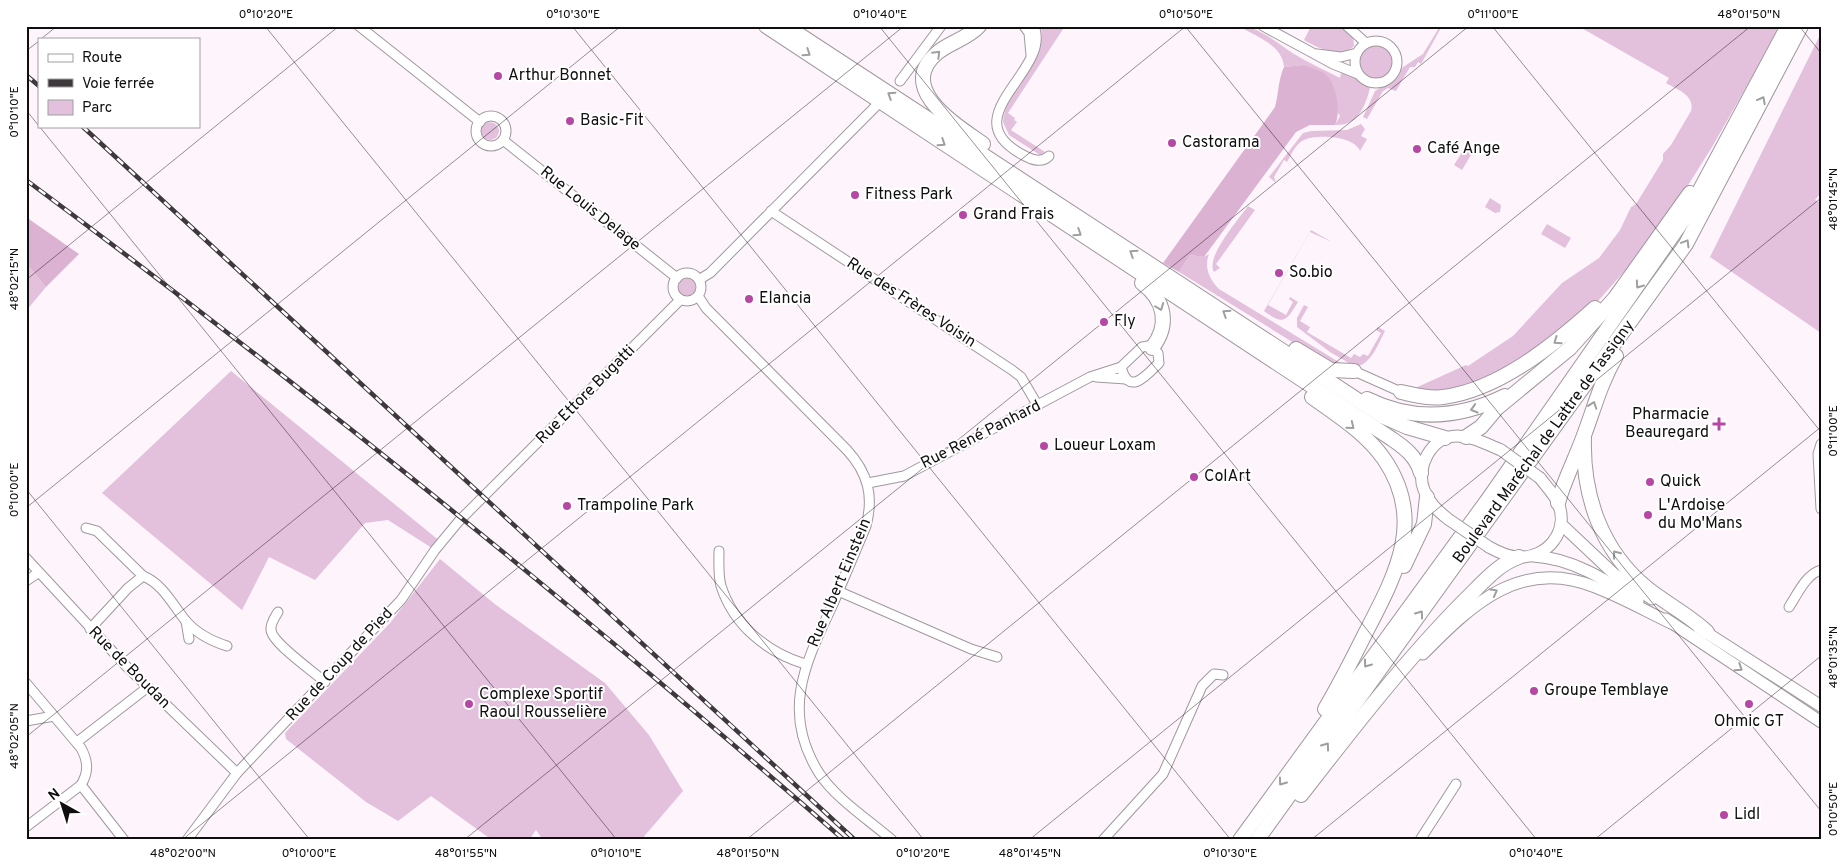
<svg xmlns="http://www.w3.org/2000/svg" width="1847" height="866" viewBox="0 0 1847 866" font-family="Overpass,sans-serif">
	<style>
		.green { fill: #e3c0db }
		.forest { fill: #dbb2d2 }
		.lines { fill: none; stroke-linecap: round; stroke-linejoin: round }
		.minor-casing { stroke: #a0989e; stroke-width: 11 }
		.major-casing { stroke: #a0989e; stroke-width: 13 }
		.highway-casing { stroke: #a0989e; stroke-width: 16 }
		.minor { stroke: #fff; stroke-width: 9 }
		.major { stroke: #fff; stroke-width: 11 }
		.highway { stroke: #fff; stroke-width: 14 }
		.rail-casing { stroke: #3d393c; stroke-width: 4.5 }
		.rail { stroke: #fff; stroke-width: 2.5; stroke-dasharray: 8; stroke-linecap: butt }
		.major-bridge-casing { stroke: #a0989e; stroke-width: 13; stroke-linecap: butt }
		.major-bridge { stroke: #fff; stroke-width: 11 }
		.oneway { stroke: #a09f9f }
		.ticks { fill: none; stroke: #110e10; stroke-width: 1; stroke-opacity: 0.45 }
		.poi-dot { fill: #b647a5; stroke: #fff; stroke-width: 2 }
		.labels { text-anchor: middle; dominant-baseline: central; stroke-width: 4; stroke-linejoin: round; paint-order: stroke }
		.poi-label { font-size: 16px; fill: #110e10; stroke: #fff; text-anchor: start }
		.street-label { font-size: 16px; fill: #110e10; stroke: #fff }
		.neatline { fill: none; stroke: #110e10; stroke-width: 2 }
		.ticks-label { font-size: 12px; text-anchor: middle; fill: #110e10 }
	</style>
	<rect width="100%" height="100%" fill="#fef5fc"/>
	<g class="green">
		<path d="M 1041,26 L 1065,26 L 1008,113 L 1015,118 L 1014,120 L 1017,122 L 1011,130 L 1045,152 L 1040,155 L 1009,135 L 1003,122 C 1005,88 1047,62 1041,26 Z"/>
		<path d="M 1239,26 C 1259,26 1278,44 1294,54 C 1309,63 1325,70 1340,78 L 1342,69 C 1353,74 1359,83 1370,88 C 1365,107 1358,126 1335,125 L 1340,116 L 1303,65 L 1284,67 C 1282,44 1256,37 1239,26 Z"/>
		<path d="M 1311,26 L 1343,26 L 1353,36 L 1354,46 C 1341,59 1317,48 1304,40 Z"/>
		<path d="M 1440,26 L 1442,26 L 1421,64 L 1418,62 L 1415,67 L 1410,67 L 1396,91 L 1388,88 L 1383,91 L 1367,119 L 1363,117 L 1375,91 L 1391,81 L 1403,67 L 1423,54 Z"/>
		<path d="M 1578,26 L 1781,26 L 1712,147 L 1675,206 L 1630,265 L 1598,301 L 1568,327 L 1499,375 L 1441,394 L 1413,389 L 1466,365 L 1468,366 L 1513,336 L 1562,283 L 1599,258 L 1620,230 L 1631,207 L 1636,204 L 1663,160 L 1663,154 L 1671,145 L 1691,111 C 1695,95 1678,90 1666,83 L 1669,78 Z"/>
		<path d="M 1821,33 L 1821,193 L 1815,200 L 1821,203 L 1821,333 L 1710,257 Z"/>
		<circle cx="1376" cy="62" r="17"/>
		<circle cx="490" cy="131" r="9"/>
		<path d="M 1361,124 L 1365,129 L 1361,136 L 1367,139 L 1360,151 C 1354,136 1317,134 1304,140 C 1296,143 1291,155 1287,162 L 1284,160 L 1274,177 L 1276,183 L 1269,177 L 1303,133 L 1311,131 L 1347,130 Z"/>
		<path d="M 1466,146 L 1474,150 L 1462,170 L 1454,165 Z"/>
		<path d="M 1490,198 L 1501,205 L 1500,212 L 1495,213 L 1485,207 Z"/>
		<path d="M 1248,206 L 1255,210 L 1216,264 L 1220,268 L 1214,272 C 1205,257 1239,219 1248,206 Z"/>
		<path d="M 1547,224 L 1571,238 L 1565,248 L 1541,234 Z"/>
		<path d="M 1311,230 L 1332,242 L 1310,232 L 1268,305 L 1286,315 L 1293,302 L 1289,299 L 1290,297 L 1298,302 C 1286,321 1284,326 1264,311 Z"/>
		<path d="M 1209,254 C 1204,267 1209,279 1219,289 L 1347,367 L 1333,367 L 1179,272 L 1190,255 L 1204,257 Z"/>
		<path d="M 26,263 L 46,287 L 26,311 Z"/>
		<circle cx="686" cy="286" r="10"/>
		<path d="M 1304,305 L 1308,307 L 1300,321 L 1310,327 L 1307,332 L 1351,358 L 1354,354 L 1360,357 L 1363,354 L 1368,356 L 1381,333 L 1376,330 L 1378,327 L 1385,331 C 1379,342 1370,368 1354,366 L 1330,352 L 1297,327 L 1297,318 Z"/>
		<path d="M 231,371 L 441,542 L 435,550 L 388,520 L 365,523 L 315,580 L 269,557 L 242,610 L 102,493 Z"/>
		<path d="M 440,559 L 496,605 L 605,683 L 649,735 L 683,791 L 641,840 L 543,840 L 536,830 L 529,840 L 492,840 L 431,796 L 398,821 L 366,802 L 286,739 L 285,733 L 390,623 Z"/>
	</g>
	<g class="forest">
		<path d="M 1303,65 C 1312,68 1322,70 1328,77 C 1337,88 1341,113 1335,125 L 1310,125 L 1296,132 L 1204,257 L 1190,255 L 1179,272 L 1163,263 L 1275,107 C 1279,92 1278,80 1284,67 Z"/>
		<path d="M 26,217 L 79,254 L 46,287 L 26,263 Z"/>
	</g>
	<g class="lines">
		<defs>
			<g id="minor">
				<path d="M 359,26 L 480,122"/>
				<path d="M 1024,26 L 1029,33 L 1031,55"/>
				<path d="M 1034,26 C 1053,72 947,118 1027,157 C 1035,161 1043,162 1049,156"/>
				<path d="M 1263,26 L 1333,64 L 1358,74"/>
				<path d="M 1347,26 L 1366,43"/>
				<circle cx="1376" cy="62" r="21"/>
				<path d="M 1317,54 L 1341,57 L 1357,53"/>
				<path d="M 900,81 L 941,26"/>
				<circle cx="491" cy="131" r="15"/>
				<path d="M 503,140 L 677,278"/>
				<path d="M 771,211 L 1012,370 L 1021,377 L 1038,406"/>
				<circle cx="687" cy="287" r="14"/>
				<path d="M 700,279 L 710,273 L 876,106"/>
				<path d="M 698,296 L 706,308 L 847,450 C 868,473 874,496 866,526 C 855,552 844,578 833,604 C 806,662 780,711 819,773 C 836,799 869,820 892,840"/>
				<path d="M 1354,371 L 1401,392"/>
				<path d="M 1096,377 L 1126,379"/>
				<path d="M 1821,444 L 1818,454 L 1821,509"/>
				<path d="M 868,483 L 904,476 L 1090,377 L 1121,367 L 1142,347 L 1148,346 L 1158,353 L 1159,363 C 1147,375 1129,397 1121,367"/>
				<path d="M 86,528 L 97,531 L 143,576 C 162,583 173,605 185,620 C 196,633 211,641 227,646"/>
				<path d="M 719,551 C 719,562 718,575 721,586 C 734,626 767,652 805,664"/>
				<path d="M 26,558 L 126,666 L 237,773"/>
				<path d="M 26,581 L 38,573"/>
				<path d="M 838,591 L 971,649 L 997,657"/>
				<path d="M 1789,607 C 1797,595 1806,574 1821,570"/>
				<path d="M 278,612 C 275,617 270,624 271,630 C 272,643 314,672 325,682"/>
				<path d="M 186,621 L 189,639"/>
				<path d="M 90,629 L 128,588 L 143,576"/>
				<path d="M 26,683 L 81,748 C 88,761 89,772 81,785 L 26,827"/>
				<path d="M 26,721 L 54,716"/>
				<path d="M 77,742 L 148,687"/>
				<path d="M 81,785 L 124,840"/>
				<path d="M 187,840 L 237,773 L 401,600 L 435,550 L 459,521 L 680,300"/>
				<path d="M 1103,840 L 1163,774 L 1202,686 L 1214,674 L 1223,675"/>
				<path d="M 1420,840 L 1456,784"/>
			</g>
			<g id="major">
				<path d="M 1448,519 C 1438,511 1429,503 1424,490 C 1415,468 1431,436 1457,436 C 1473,436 1486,444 1501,450"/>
				<path d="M 1561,524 L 1614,574 L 1652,599"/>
				<path d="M 1489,547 C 1498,552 1508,557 1518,557 C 1547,559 1570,531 1558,503 C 1554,494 1546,486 1540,478"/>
				<path d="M 1533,556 C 1572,558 1606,580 1638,601"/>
				<path d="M 1666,619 L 1821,722"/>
				<path d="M 1699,628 L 1821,706"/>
				<path d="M 1423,654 C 1472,604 1521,557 1595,587 C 1621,597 1646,611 1671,623"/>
			</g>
			<g id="highway">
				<path d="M 766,26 L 1392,439 C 1405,448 1416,456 1421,473"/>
				<path d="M 786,26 L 1382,416 L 1407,427 L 1445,438"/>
				<path d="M 979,26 C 967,39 950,42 937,53 C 895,89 958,126 983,144"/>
				<path d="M 1142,283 C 1165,300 1170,325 1152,348"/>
				<path d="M 1296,349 L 1331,370 L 1354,371"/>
				<path d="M 1401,392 C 1415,395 1429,399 1443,397 C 1499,390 1555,344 1595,308"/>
				<path d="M 1312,397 C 1337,415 1366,433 1384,459 C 1426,520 1396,574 1366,632 C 1353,658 1340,684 1325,709"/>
				<path d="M 1367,399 C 1413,422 1460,418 1505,396"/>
				<path d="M 1584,436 C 1582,495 1601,551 1648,589 C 1667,604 1689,615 1707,632"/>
				<path d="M 1466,437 L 1481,427 L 1497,408 L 1570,348 L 1615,298 L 1690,193"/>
				<path d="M 1558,503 C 1564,480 1575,460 1583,438 C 1594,409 1600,384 1616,356"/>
				<path d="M 1404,566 L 1424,524 L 1427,497"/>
				<path d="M 1301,795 C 1353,728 1404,662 1463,602 C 1479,587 1497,564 1519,557"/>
				<path d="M 1240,840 L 1489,498 L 1686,216 L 1788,26"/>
				<path d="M 1257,840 L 1686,244 L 1801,26"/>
			</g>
		</defs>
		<use href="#minor" class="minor-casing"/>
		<use href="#major" class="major-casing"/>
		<use href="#highway" class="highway-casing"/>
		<use href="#minor" class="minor"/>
		<use href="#major" class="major"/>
		<use href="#highway" class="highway"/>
		<defs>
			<g id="rail">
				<path d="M 26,75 L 39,86"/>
				<path d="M 82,126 L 855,840"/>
				<path d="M 26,180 C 308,389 580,610 844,840"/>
			</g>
		</defs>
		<use href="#rail" class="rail-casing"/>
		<use href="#rail" class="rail"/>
		<defs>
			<g id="major-bridge">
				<path d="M 1501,450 L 1540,478"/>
				<path d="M 1448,519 L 1489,547"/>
			</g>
		</defs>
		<use href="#major-bridge" class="major-bridge-casing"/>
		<use href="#major-bridge" class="major-bridge"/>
	</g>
	<defs><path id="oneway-chevron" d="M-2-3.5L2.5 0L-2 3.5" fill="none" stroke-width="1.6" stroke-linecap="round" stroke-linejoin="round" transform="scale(1.25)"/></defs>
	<g class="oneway">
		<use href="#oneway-chevron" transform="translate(807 53) rotate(34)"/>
		<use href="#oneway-chevron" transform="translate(937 54) rotate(-45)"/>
		<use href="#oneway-chevron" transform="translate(891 95) rotate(-147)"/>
		<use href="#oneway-chevron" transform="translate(1762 100) rotate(-62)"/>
		<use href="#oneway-chevron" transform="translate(942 143) rotate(33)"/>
		<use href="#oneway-chevron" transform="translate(1078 233) rotate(33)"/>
		<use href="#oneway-chevron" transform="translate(1686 243) rotate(-59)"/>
		<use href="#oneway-chevron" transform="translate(1133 253) rotate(-147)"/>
		<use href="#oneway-chevron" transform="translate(1639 285) rotate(125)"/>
		<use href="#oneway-chevron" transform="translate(1160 307) rotate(69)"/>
		<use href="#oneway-chevron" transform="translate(1226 313) rotate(-147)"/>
		<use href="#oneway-chevron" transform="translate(1557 341) rotate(145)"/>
		<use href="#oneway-chevron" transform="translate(1593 405) rotate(-71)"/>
		<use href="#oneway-chevron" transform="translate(1474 409) rotate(164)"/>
		<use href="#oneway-chevron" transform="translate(1351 426) rotate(39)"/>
		<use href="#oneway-chevron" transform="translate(1616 554) rotate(-128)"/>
		<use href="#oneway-chevron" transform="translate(1494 592) rotate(-28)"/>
		<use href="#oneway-chevron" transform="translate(1420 614) rotate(-54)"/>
		<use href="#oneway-chevron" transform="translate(1367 664) rotate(126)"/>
		<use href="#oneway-chevron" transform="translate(1739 668) rotate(33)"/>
		<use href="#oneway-chevron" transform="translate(1326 746) rotate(-54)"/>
		<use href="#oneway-chevron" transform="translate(1282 782) rotate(126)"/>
	</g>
	<path class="ticks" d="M 265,26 L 924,840M 572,26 L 1231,840M 879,26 L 1537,840M 1185,26 L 1821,811M 1492,26 L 1821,432M 1799,26 L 1821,53M 41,39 L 57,26M 26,51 L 39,41M 26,110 L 39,126M 39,126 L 617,840M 26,280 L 339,26M 26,489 L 310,840M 26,508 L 621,26M 26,737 L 904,26M 182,840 L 1186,26M 464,840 L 1469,26M 746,840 L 1751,26M 1029,840 L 1821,198M 1311,840 L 1821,427M 1594,840 L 1821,656"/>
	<g class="poi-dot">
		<circle cx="498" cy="76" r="5"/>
		<circle cx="570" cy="121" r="5"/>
		<circle cx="1172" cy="143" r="5"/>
		<circle cx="1417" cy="149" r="5"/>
		<circle cx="855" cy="195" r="5"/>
		<circle cx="963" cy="215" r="5"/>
		<circle cx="1279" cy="273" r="5"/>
		<circle cx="749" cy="299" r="5"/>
		<circle cx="1104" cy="322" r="5"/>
		<path d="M1716.5 416.5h5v5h5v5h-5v5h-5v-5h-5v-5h5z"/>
		<circle cx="1044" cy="446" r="5"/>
		<circle cx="1194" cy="477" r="5"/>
		<circle cx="1650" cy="482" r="5"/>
		<circle cx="567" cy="506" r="5"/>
		<circle cx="1648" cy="515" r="5"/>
		<circle cx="1534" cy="691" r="5"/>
		<circle cx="469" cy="704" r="5"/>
		<circle cx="1749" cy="704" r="5"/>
		<circle cx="1724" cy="815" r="5"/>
	</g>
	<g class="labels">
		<g class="poi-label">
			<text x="508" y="76">Arthur Bonnet</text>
			<text x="580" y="121">Basic-Fit</text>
			<text x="1182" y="143">Castorama</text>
			<text x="1427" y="149">Café Ange</text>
			<text x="865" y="195">Fitness Park</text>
			<text x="973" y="215">Grand Frais</text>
			<text x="1289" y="273">So.bio</text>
			<text x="759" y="299">Elancia</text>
			<text x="1114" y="322">Fly</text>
			<text x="1709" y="415" text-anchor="end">Pharmacie<tspan x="1709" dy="18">Beauregard</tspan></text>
			<text x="1054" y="446">Loueur Loxam</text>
			<text x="1204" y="477">ColArt</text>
			<text x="1660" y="482">Quick</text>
			<text x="577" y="506">Trampoline Park</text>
			<text x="1658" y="506">L'Ardoise<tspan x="1658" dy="18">du Mo'Mans</tspan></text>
			<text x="1544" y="691">Groupe Temblaye</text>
			<text x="479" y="695">Complexe Sportif<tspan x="479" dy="18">Raoul Rousselière</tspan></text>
			<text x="1749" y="722" text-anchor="middle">Ohmic GT</text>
			<text x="1734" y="815">Lidl</text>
		</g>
		<g class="street-label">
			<text transform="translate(590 209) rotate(39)">Rue Louis Delage</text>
			<text transform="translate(911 303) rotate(33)">Rue des Frères Voisin</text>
			<text transform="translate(586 395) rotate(-45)">Rue Ettore Bugatti</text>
			<text transform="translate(981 435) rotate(-27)">Rue René Panhard</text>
			<text transform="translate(1544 442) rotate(-54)">Boulevard Maréchal de Lattre de Tassigny</text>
			<text transform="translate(840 583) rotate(-67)">Rue Albert Einstein</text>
			<text transform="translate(340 665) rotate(-47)">Rue de Coup de Pied</text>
			<text transform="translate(129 668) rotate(45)">Rue de Boudan</text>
		</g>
	</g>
	<rect width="1847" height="866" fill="none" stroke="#ffffff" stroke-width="55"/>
	<rect x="38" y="38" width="162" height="90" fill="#ffffff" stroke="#a09f9f"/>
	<rect x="48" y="54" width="25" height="8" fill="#ffffff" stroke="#a09f9f"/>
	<text x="82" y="62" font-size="15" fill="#110e10">Route</text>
	<rect x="48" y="79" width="25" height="8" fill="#3d393c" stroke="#a09f9f"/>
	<text x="82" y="88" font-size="15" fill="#110e10">Voie ferrée</text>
	<rect x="48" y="100" width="25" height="15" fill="#e3c0db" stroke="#a09f9f"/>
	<text x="82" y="112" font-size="15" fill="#110e10">Parc</text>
	<g transform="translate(62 804) rotate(321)" stroke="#ffffff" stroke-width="4" paint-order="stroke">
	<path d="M0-4L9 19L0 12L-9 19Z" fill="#110e10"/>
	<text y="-8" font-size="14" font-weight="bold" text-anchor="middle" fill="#110e10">N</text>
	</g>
	<rect x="28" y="28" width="1792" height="810" class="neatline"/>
	<g class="ticks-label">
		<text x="266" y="18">0°10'20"E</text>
		<text x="573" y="18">0°10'30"E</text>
		<text x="880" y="18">0°10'40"E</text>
		<text x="1186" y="18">0°10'50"E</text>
		<text x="1493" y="18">0°11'00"E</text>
		<text x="1749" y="18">48°01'50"N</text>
		<text transform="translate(14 112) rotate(-90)" y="4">0°10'10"E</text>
		<text transform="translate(1833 199) rotate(-90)" y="4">48°01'45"N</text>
		<text transform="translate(14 279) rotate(-90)" y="4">48°02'15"N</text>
		<text transform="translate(1833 431) rotate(-90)" y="4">0°11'00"E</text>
		<text transform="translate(14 490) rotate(-90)" y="4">0°10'00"E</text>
		<text transform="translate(1833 657) rotate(-90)" y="4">48°01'35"N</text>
		<text transform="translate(14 736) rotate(-90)" y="4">48°02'05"N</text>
		<text transform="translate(1833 809) rotate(-90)" y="4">0°10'50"E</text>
		<text x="183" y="857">48°02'00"N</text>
		<text x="309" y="857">0°10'00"E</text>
		<text x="466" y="857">48°01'55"N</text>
		<text x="616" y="857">0°10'10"E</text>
		<text x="748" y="857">48°01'50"N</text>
		<text x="923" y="857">0°10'20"E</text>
		<text x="1030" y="857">48°01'45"N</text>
		<text x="1230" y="857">0°10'30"E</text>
		<text x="1536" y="857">0°10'40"E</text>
	</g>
</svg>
